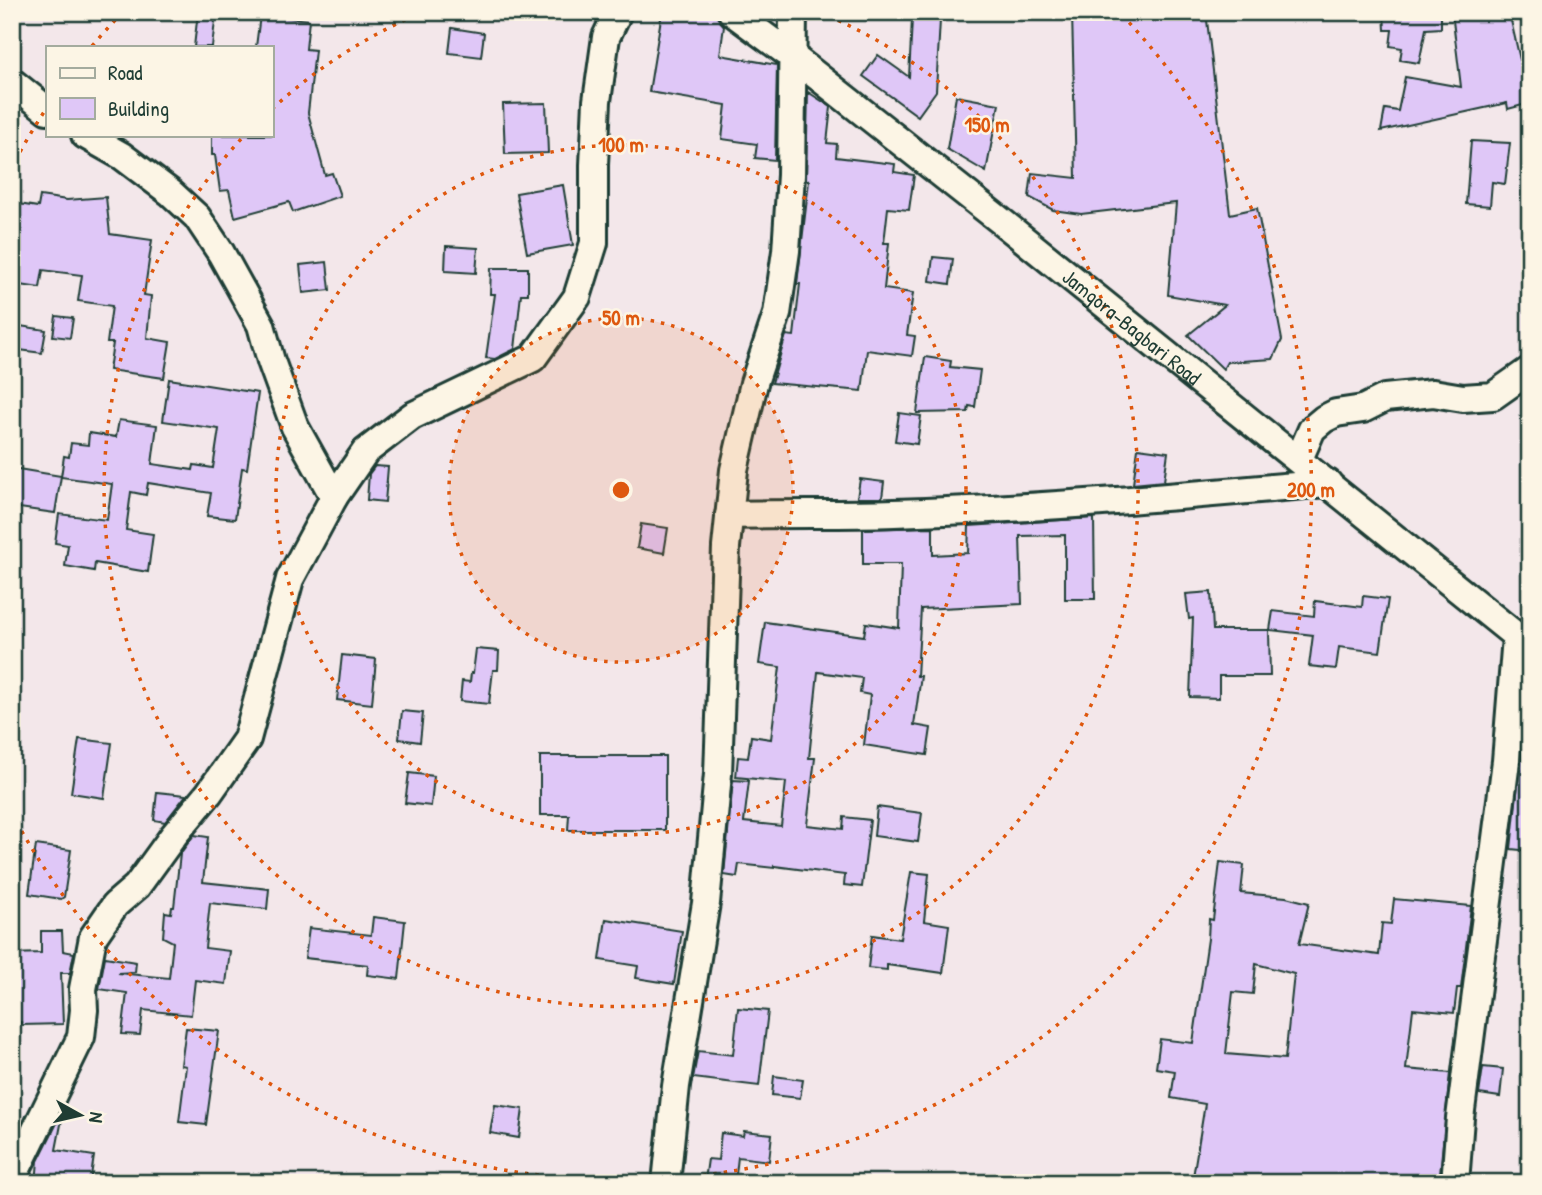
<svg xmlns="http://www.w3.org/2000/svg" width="1542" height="1195" viewBox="0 0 1542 1195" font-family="'Patrick Hand',sans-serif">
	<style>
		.building { fill: #dfc7f7; stroke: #1f3d34; stroke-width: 2; fill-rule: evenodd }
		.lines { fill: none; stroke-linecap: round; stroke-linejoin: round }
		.minor-casing { stroke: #1f3d34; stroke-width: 32 }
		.minor { stroke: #fcf5e5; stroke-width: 26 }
		.ring { fill: none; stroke: #de580e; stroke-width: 3.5; stroke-dasharray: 3.5 7 }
		.labels { text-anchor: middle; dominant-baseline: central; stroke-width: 5; stroke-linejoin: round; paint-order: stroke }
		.street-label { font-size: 21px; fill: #1f3d34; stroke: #fcf5e5 }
		.centre { fill: #de580e; stroke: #fcf5e5; stroke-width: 3.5 }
		.ring-label { font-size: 21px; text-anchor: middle; font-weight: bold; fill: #de580e; stroke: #fcf5e5; stroke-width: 5; stroke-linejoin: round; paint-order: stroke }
	</style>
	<rect width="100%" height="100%" fill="#f3e7ea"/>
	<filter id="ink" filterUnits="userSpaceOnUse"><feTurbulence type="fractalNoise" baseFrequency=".0143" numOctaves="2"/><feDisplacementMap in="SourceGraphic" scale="14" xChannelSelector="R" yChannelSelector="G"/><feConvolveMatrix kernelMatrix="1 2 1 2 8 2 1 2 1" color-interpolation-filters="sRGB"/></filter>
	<g filter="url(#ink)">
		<g class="building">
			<path d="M 198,12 L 216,12 L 212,47 L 194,47 Z"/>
			<path d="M 662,12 L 713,12 L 724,26 L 720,55 L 777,65 L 775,160 L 755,158 L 757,144 L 722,139 L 726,105 L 649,92 Z"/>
			<path d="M 1072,12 L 1206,12 L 1230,214 L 1257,208 L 1282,340 L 1273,359 L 1227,362 L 1223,369 L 1188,335 L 1225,305 L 1168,295 L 1176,203 L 1081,214 L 1053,210 L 1029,197 L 1032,173 L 1076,178 Z"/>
			<path d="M 1384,12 L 1441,12 L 1441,28 L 1426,29 L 1419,63 L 1400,60 L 1402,48 L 1390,46 L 1392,30 L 1385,30 Z"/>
			<path d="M 1452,12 L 1509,12 L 1530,103 L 1508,109 L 1507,103 L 1381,131 L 1385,109 L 1398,111 L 1405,77 L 1461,87 Z"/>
			<path d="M 260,15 L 309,20 L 306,49 L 315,50 L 308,113 L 325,175 L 332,173 L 340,196 L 293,212 L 289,202 L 235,217 L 229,190 L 220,191 L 215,155 L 212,155 L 212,135 L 271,135 L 271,47 L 256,47 Z"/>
			<path d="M 912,19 L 940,20 L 936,91 L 918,116 L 863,76 L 878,55 L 909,77 Z"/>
			<path d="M 452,28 L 484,33 L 481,57 L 449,53 Z"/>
			<path d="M 808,92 L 831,107 L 827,143 L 837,144 L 836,157 L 895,164 L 894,172 L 914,175 L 909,210 L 888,208 L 884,243 L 889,243 L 884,289 L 913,293 L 907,335 L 915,336 L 912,356 L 867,350 L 862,391 L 772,383 L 786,335 L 794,336 L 800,284 L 797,284 L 809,181 L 806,180 Z"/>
			<path d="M 956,96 L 999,104 L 986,172 L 947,149 Z"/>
			<path d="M 546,103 L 548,153 L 505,154 L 503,104 Z"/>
			<path d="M 1471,141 L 1510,143 L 1505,184 L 1492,182 L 1490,206 L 1466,204 Z"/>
			<path d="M 563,185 L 573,245 L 527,253 L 516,193 Z"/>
			<path d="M 40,196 L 67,200 L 106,197 L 110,234 L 152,240 L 144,295 L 151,296 L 147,338 L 170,342 L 164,378 L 109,370 L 113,343 L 107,343 L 112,306 L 78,301 L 82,275 L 43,270 L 40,288 L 14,284 L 16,267 L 12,267 L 12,203 L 38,207 Z"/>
			<path d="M 446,246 L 478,248 L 476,273 L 445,271 Z"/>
			<path d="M 933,257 L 953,259 L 950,284 L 930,281 Z"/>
			<path d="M 327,262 L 330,290 L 303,293 L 300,265 Z"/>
			<path d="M 491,268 L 528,268 L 528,294 L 521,294 L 515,349 L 495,359 L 486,358 L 495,294 L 490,294 Z"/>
			<path d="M 56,316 L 73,318 L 70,338 L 53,336 Z"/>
			<path d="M 20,326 L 46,330 L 42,353 L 12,349 L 12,330 L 19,331 Z"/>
			<path d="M 925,357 L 951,361 L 950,367 L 980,370 L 975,407 L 969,406 L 968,412 L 917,413 Z"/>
			<path d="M 169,379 L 258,393 L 247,469 L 242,468 L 235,519 L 207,516 L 211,493 L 148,483 L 146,495 L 131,492 L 126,530 L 153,534 L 148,572 L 95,563 L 94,571 L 65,566 L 68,545 L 55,543 L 59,514 L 107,520 L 112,484 L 61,477 L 64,456 L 69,457 L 71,443 L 88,445 L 89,433 L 116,437 L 119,420 L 157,425 L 152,464 L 193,470 L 194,465 L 213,468 L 219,429 L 163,421 Z"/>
			<path d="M 899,413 L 921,416 L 917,444 L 895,441 Z"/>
			<path d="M 1138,448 L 1168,452 L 1164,481 L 1133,484 Z"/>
			<path d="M 375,466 L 388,467 L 385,502 L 367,500 L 369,474 Z"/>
			<path d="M 12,468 L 61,476 L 55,513 L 12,507 Z"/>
			<path d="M 860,479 L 884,482 L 882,498 L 857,498 Z"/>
			<path d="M 1094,518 L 1095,599 L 1065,599 L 1065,535 L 1020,536 L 1022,604 L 921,609 L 917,676 L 921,676 L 914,725 L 931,728 L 927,755 L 864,745 L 870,695 L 860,693 L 862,678 L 818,672 L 809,758 L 815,758 L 807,825 L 843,829 L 844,817 L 870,820 L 862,887 L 844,885 L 845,875 L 774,866 L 774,868 L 739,864 L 737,877 L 724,875 L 733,780 L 749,781 L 744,822 L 781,826 L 786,782 L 736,777 L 738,757 L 748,758 L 751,736 L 771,739 L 780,667 L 759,664 L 765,622 L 864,636 L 866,623 L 899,628 L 901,564 L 863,564 L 863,529 L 933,527 L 933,555 L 968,553 L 969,526 Z"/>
			<path d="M 641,524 L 668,528 L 664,553 L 637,548 Z"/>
			<path d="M 1211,592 L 1213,630 L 1269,630 L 1270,676 L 1219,676 L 1219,698 L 1190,697 L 1193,618 L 1189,619 L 1186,594 Z"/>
			<path d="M 1363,596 L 1388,599 L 1380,652 L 1339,647 L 1336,669 L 1309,666 L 1313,635 L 1270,630 L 1273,611 L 1314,616 L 1315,601 L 1362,607 Z"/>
			<path d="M 476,649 L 499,651 L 498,670 L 493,670 L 489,704 L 460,701 L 462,681 L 470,682 L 471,673 L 473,673 Z"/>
			<path d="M 342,655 L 376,659 L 372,704 L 337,700 Z"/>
			<path d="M 402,711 L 423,713 L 420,742 L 399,739 Z"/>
			<path d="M 1524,728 L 1530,729 L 1530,851 L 1511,849 Z"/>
			<path d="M 79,739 L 112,743 L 104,798 L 71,793 Z"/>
			<path d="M 540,756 L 665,756 L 665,830 L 568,830 L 569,815 L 540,815 Z"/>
			<path d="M 409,773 L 434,776 L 431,806 L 405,803 Z"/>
			<path d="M 157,792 L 186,795 L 165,822 L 154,820 Z"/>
			<path d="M 877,807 L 922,813 L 918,842 L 874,836 Z"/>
			<path d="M 194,835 L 208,837 L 203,882 L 269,889 L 267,909 L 210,903 L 205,948 L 230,951 L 226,984 L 195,980 L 191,1015 L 143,1010 L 140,1035 L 122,1034 L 127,993 L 99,989 L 105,957 L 136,962 L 135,972 L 118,973 L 169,978 L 173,942 L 163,937 L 165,912 L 171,913 L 172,907 L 174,907 L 180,854 Z"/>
			<path d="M 36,845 L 71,850 L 64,897 L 61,899 L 29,894 Z"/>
			<path d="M 1220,862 L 1244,865 L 1241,893 L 1286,897 L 1309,903 L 1299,944 L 1379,955 L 1382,923 L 1391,924 L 1394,899 L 1471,906 L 1461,988 L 1457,988 L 1454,1013 L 1413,1009 L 1406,1069 L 1450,1073 L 1439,1183 L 1192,1183 L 1205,1104 L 1171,1098 L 1175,1071 L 1156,1068 L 1160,1039 L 1193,1043 L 1208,939 L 1209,919 L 1213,920 ZM 1256,964 L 1294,974 L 1285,1059 L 1226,1054 L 1233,992 L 1253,994 Z"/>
			<path d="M 911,872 L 929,874 L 924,921 L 949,925 L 943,973 L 887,965 L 887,970 L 868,968 L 872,935 L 900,939 Z"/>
			<path d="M 373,917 L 405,921 L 399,979 L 367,975 L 368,965 L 305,958 L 309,928 L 371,935 Z"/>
			<path d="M 606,919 L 682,931 L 674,984 L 636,978 L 638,966 L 600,960 Z"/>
			<path d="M 41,931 L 62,931 L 63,951 L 74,953 L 70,973 L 61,973 L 63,1024 L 22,1025 L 21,1022 L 12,1023 L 12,954 L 41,953 Z"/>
			<path d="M 738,1008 L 768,1011 L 759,1086 L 693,1078 L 698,1051 L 733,1055 Z"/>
			<path d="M 186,1028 L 219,1031 L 206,1125 L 179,1122 L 186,1066 L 181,1065 Z"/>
			<path d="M 1483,1067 L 1503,1069 L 1500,1097 L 1479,1094 Z"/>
			<path d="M 774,1076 L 803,1080 L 800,1098 L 772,1095 Z"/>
			<path d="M 495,1105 L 523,1109 L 519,1138 L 490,1133 Z"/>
			<path d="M 64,1109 L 56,1150 L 94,1156 L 90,1183 L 36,1183 L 38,1161 Z"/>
			<path d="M 744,1131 L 772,1134 L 769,1161 L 738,1157 L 735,1183 L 705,1180 L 708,1159 L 718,1160 L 721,1133 L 743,1136 Z"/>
		</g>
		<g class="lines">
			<defs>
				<g id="minor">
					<path id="s1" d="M 732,12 L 793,57 L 1001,221 L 1530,647"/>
					<path d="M 12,82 L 47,110"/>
					<path d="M 85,135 L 122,156 L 171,193 L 197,217 L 221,253 L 261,325 L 271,361 L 295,427 L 334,497"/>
					<path d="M 1299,459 L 1312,429 L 1324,419 L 1336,413 L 1363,409 L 1385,398 L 1433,393 L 1463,398 L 1493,396 L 1530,370"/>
					<path d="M 729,515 C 784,513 839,515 894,513 C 1039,509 1183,496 1328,483"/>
					<path d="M 12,1179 L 81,1037 L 84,1010 L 83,989 L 93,937 L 115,905 L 137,886 L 174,835 L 209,793 L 247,739 L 290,579 L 334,497 L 365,452 L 412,416 L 533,358 L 577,297 L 594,243 L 594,165 L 597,101 L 606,37 L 618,12"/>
					<path d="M 666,1183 L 676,1086 L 706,903 L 718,774 L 726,547 L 734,470 L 754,383 L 777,314 L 786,251 L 791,175 L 793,12"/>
					<path d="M 1455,1183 L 1460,1118 L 1506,761 L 1516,637"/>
				</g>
			</defs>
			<use href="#minor" class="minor-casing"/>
			<use href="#minor" class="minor"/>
		</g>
	</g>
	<circle cx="621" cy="490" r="172" fill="#de580e" fill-opacity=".12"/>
	<g class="ring">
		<circle cx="621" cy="490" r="172"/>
		<circle cx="621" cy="490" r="345"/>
		<path d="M272 109A517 517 0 0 1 423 12M819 12A517 517 0 1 1 243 137"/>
		<path d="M15 161A690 690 0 0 1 46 109M92 46A690 690 0 0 1 120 15M1122 15A690 690 0 1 1 15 819"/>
	</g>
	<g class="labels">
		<g class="street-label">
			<text stroke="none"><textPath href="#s1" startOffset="509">Jamgora-Bagbari Road</textPath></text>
		</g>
	</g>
	<circle cx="621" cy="490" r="10" class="centre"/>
	<g class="ring-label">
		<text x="987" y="132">150 m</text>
		<text x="621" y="152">100 m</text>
		<text x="621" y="325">50 m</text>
		<text x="1311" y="497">200 m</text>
	</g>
	<rect width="1542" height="1195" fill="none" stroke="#fcf5e5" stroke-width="42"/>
	<rect x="21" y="21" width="1500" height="1153" fill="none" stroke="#1f3d34" stroke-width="2.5" filter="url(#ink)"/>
	<rect x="46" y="46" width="228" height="91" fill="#fcf5e5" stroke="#a4ab9e" stroke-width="2"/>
	<rect x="60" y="68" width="35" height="10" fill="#fcf5e5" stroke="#a4ab9e" stroke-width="2"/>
	<text x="108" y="80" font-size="21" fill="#1f3d34">Road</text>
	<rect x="60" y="98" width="35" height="21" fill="#dfc7f7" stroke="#a4ab9e" stroke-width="2"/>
	<text x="108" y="116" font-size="21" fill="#1f3d34">Building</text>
	<g transform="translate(80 1115) rotate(98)" stroke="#fcf5e5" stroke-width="5" paint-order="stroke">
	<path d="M0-5L12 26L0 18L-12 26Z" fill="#1f3d34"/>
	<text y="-10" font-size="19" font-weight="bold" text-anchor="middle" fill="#1f3d34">N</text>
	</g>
</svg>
